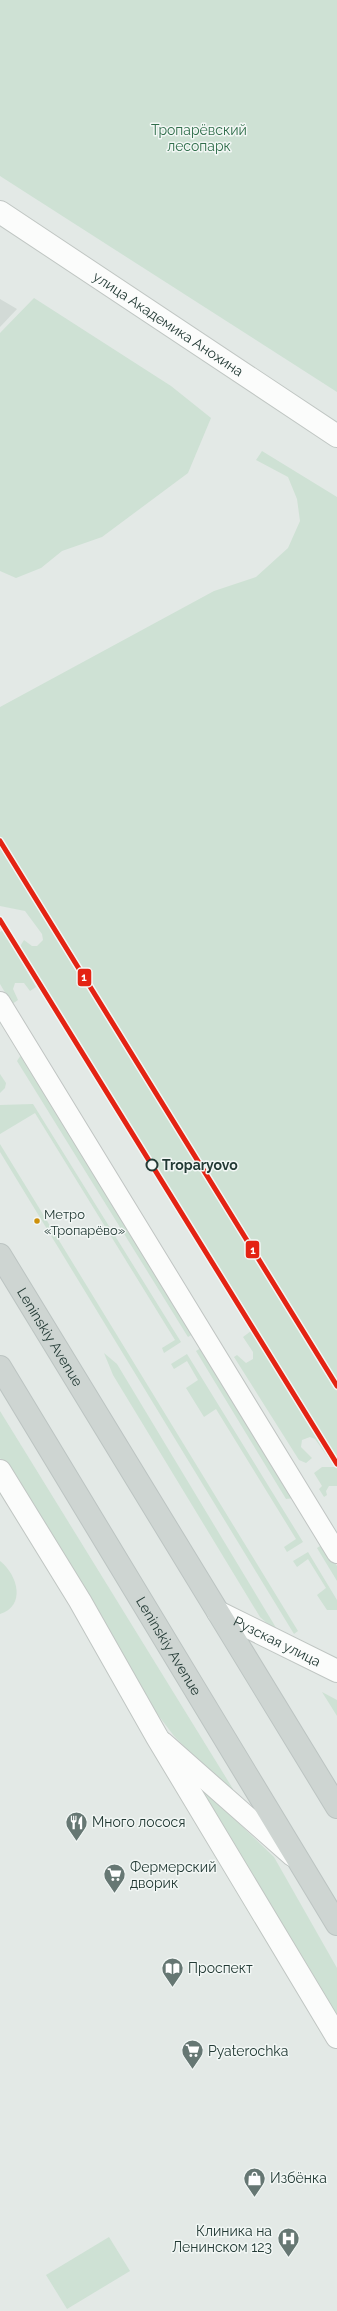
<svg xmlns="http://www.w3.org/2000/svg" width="337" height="2311" viewBox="0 0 337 2311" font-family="Raleway,sans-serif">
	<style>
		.built { fill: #d2dad6 }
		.green { fill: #cee1d4 }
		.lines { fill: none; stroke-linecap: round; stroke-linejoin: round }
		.street-casing { stroke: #c0c5c3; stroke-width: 22 }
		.secondary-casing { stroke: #c0c6c3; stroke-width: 24 }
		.primary-casing { stroke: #bcc4c2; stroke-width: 24 }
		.street { stroke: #fbfcfb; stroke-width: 20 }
		.secondary { stroke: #fbfcfb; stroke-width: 22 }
		.primary { stroke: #ced5d2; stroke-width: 22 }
		.metro-1-casing { stroke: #f2f7f5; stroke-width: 8 }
		.metro-1 { stroke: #e42313; stroke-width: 5 }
		.stop-dot { fill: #f2f7f5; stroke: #233a35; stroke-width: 2 }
		.bus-dot { fill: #cd900b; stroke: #f2f7f5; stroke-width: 1.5 }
		.labels { text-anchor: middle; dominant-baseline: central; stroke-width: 3; stroke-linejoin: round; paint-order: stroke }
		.bus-label { font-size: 13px; fill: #233a35; stroke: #f2f7f5; text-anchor: start }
		.park-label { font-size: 14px; fill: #306e4b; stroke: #f2f7f5 }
		.street-label { font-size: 14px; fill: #233a35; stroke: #f2f7f5 }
		.stop-label { font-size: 14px; font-weight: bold; fill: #233a35; stroke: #f2f7f5; text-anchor: start }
		.poi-label { font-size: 14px; fill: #233a35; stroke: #f2f7f5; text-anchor: start }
		.line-badge { stroke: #f2f7f5; stroke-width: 1.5 }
		.badge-label { font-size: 11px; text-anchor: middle; font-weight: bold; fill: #fff }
	</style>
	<rect width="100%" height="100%" fill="#e3e9e6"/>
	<path class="built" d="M 0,299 L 17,309 L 0,327 Z"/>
	<g class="green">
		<path d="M 0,0 L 337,0 L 337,392 L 0,176 Z"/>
		<path d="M 34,298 L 171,386 L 211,418 L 188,473 L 102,537 L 62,551 L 41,568 L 16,578 L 0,571 L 0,333 Z"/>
		<path d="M 262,451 L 337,497 L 337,1486 L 329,1486 L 326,1491 L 327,1495 L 324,1497 L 319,1489 L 322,1486 L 314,1473 L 322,1467 L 335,1467 L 315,1439 L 310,1437 L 302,1440 L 301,1447 L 312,1458 L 306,1463 L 299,1460 L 234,1357 L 237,1355 L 246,1363 L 253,1359 L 253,1352 L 243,1337 L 251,1331 L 25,960 L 19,948 L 24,940 L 32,946 L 37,946 L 43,940 L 42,934 L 25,911 L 0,906 L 0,707 L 214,591 L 256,577 L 288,548 L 300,521 L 297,499 L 288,477 L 256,460 Z"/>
		<path d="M 3,930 L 36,987 L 30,991 L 24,983 L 15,983 L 13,989 L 18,1000 L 12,1004 L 0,984 L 0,932 Z"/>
		<path d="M 21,1055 L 193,1334 L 188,1337 L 17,1061 Z"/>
		<path d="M 0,1074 L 6,1083 L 5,1088 L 0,1093 Z"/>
		<path d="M 33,1104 L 181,1342 L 164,1353 L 162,1348 L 175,1340 L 35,1113 L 0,1134 L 0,1105 Z"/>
		<path d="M 0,1144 L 298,1631 L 294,1634 L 0,1152 Z"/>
		<path d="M 201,1348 L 295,1498 L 286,1499 L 196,1351 Z"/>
		<path d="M 104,1353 L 117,1364 L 281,1636 L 260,1617 L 113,1375 Z"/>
		<path d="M 187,1354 L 303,1542 L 287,1552 L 284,1547 L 296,1539 L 216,1409 L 204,1417 L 186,1388 L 198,1380 L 187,1361 L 174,1369 L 171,1364 Z"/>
		<path d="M 0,1411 L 233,1789 L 233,1792 L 229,1793 L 174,1736 L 152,1707 L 0,1458 Z"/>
		<path d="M 323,1544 L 337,1566 L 337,1581 L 317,1548 Z"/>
		<path d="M 308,1552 L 337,1600 L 337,1610 L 327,1610 L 317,1595 L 326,1588 L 308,1559 L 297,1567 L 293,1561 Z"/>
		<path d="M 0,1561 C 18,1575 26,1606 0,1614 Z"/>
		<path d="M 322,1692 L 337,1700 L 337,1716 Z"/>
		<path d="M 189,1775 L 274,1857 L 337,1968 L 337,2022 Z"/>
		<path d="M 109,2237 L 130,2271 L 67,2309 L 46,2275 Z"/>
	</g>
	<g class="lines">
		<defs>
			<g id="street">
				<path d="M 0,1002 L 337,1553"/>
				<path d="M 163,1742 L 292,1856"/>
			</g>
			<g id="secondary">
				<path id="s1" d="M 0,212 L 337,436"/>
				<path d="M 0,1471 L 80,1601 L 157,1737 L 337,2037"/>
				<path id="s2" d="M 218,1612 L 337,1671"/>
			</g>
			<g id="primary">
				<path id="s3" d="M 0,1255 L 337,1807"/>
				<path id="s4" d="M 0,1367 L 337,1924"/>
			</g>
		</defs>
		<use href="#street" class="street-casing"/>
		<use href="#secondary" class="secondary-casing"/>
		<use href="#primary" class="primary-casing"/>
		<use href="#street" class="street"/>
		<use href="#secondary" class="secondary"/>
		<use href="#primary" class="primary"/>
		<defs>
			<g id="metro-1">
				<path d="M 0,841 L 337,1386"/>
				<path d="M 0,920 L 337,1464"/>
			</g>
		</defs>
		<use href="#metro-1" class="metro-1-casing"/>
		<use href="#metro-1" class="metro-1"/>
	</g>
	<defs>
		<symbol id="restaurant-pin" viewBox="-11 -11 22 30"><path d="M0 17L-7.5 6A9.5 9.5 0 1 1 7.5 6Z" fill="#667773" stroke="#f2f7f5"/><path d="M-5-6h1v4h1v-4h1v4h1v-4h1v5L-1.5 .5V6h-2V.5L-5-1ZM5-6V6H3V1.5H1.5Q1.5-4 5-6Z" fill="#fff"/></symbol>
		<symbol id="supermarket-pin" viewBox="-11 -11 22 30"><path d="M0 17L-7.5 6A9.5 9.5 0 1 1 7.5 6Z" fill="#667773" stroke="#f2f7f5"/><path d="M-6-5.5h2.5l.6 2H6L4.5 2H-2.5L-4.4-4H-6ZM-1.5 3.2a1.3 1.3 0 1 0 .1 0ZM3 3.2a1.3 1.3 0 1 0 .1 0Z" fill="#fff"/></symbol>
		<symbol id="library-pin" viewBox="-11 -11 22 30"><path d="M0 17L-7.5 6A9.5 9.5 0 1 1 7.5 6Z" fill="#667773" stroke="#f2f7f5"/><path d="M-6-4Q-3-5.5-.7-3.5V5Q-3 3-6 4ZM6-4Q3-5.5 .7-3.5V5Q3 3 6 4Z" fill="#fff"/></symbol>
		<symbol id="shop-pin" viewBox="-11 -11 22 30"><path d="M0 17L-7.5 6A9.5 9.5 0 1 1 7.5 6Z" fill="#667773" stroke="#f2f7f5"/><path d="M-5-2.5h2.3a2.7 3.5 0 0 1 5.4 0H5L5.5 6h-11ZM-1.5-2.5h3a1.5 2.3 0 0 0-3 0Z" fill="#fff"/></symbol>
		<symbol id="hospital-pin" viewBox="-11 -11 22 30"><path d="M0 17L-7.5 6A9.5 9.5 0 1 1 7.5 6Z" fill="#667773" stroke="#f2f7f5"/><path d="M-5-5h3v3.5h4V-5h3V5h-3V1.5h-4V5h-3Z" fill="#fff"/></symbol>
	</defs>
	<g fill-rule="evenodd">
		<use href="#restaurant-pin" x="64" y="1810" width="25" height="34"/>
		<use href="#supermarket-pin" x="102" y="1862" width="25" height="34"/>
		<use href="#library-pin" x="160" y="1956" width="25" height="34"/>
		<use href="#supermarket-pin" x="180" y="2038" width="25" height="34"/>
		<use href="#shop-pin" x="242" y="2166" width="25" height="34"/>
		<use href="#hospital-pin" x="276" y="2226" width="25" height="34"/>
	</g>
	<circle class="stop-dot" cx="152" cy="1165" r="5.5"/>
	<circle class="bus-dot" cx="37" cy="1221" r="3.5"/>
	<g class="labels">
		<g class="bus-label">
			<text x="44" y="1214">Метро<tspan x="44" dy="16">«Тропарёво»</tspan></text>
		</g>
		<g class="park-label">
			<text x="199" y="130">Тропарёвский<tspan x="199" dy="16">лесопарк</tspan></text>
		</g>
		<g class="street-label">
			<text stroke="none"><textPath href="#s1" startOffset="202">улица Академика Анохина</textPath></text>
			<text stroke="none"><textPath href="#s3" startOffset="96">Leninskiy Avenue</textPath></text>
			<text stroke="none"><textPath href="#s2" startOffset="66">Рузская улица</textPath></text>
			<text stroke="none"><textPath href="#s4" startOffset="326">Leninskiy Avenue</textPath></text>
		</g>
		<g class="stop-label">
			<text x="162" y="1165">Troparyovo</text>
		</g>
		<g class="poi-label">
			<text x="92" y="1822">Много лосося</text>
			<text x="130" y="1867">Фермерский<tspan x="130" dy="16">дворик</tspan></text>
			<text x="188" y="1968">Проспект</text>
			<text x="208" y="2051">Pyaterochka</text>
			<text x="270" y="2178">Избёнка</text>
			<text x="272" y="2231" text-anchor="end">Клиника на<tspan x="272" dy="16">Ленинском 123</tspan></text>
		</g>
	</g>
	<g class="line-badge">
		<rect x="77" y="968" width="15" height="19" rx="4" fill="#e42313"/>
		<rect x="245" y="1240" width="15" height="19" rx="4" fill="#e42313"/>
	</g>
	<g class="badge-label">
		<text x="84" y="981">1</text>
		<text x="253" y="1254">1</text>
	</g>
</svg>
